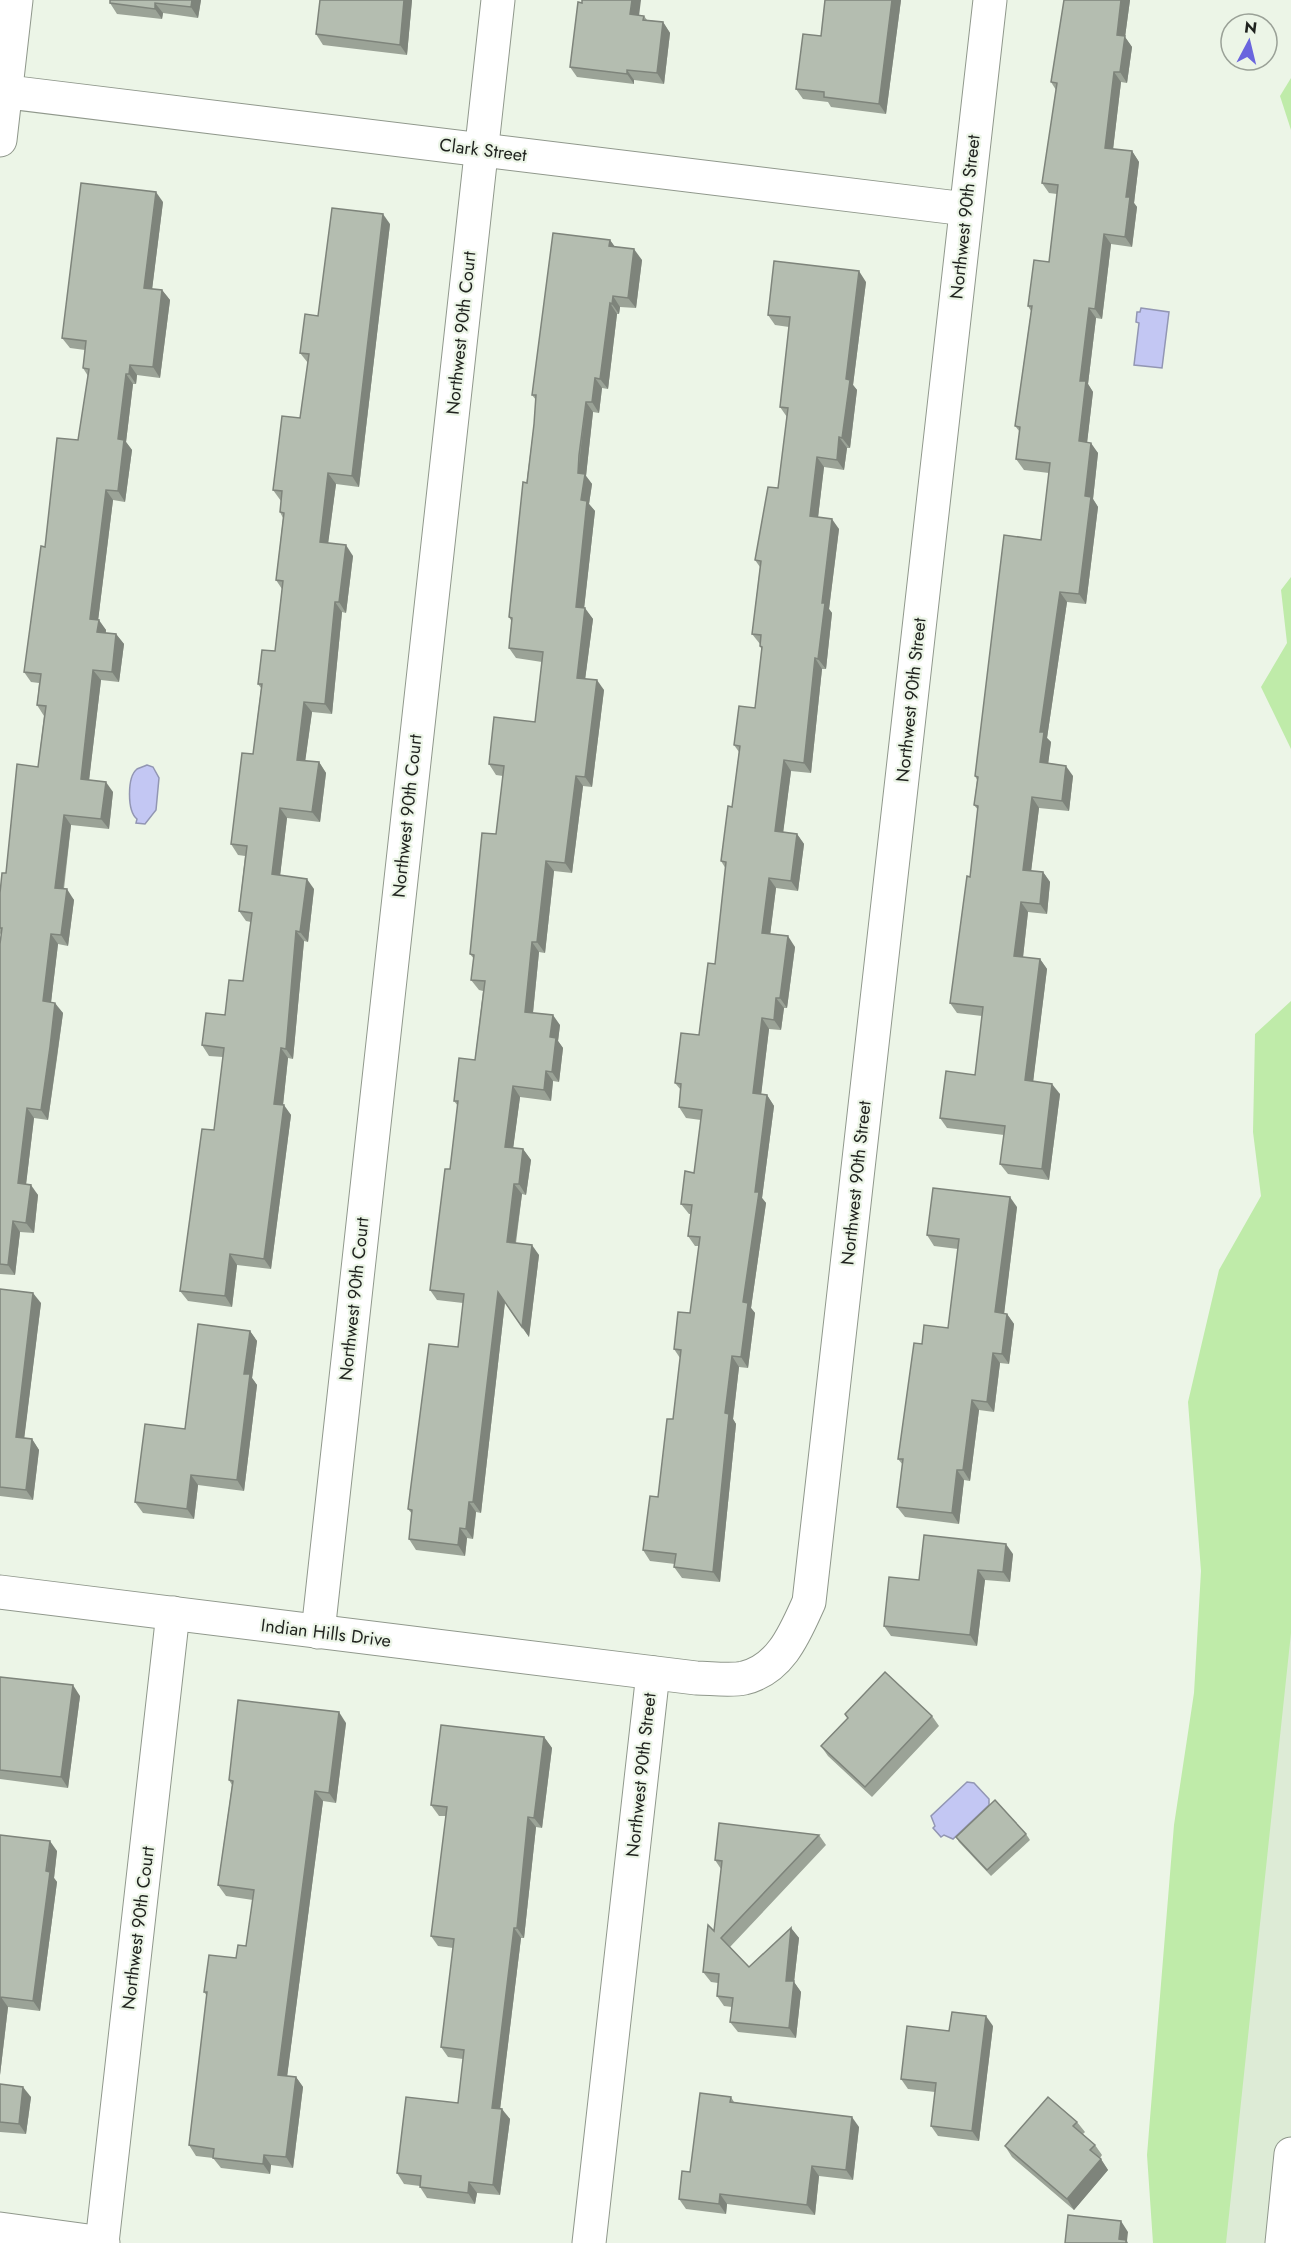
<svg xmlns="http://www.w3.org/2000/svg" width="1291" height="2243" viewBox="0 0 1291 2243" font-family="Jost,sans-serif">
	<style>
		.built { fill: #ddebd6 }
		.green { fill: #bfeba9 }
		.water { fill: #c3c7f3; stroke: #9296b3; stroke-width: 1.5 }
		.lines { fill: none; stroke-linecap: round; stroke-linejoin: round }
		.minor-casing { stroke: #90988c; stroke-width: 35 }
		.minor { stroke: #fff; stroke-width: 33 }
		.wall { fill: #9ba397 }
		.shaded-wall { fill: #7e847b }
		.building { fill: #b4bdb0; stroke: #7e847b; stroke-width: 1.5 }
		.labels { text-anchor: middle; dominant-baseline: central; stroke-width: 4.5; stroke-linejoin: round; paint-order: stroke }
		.street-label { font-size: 18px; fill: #1f221e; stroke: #ecf5e7 }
	</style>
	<rect width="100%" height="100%" fill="#ecf5e7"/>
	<path class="built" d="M 1291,1532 L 1291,2243 L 1207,2243 Z"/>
	<g class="green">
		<path d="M 1291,78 L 1291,130 L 1280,96 Z"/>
		<path d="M 1291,577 L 1291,749 L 1261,687 L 1287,643 L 1281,590 Z"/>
		<path d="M 1291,1001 L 1291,1633 L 1226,2243 L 1153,2243 L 1147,2155 L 1174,1825 L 1194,1693 L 1201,1571 L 1188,1402 L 1219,1270 L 1261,1196 L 1253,1132 L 1255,1034 Z"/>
	</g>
	<g class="water">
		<path d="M 1141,308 L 1169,312 L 1162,368 L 1134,365 L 1139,323 L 1136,322 L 1137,312 L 1140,312 Z"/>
		<path d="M 147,765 L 153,767 L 159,778 L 156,810 L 145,824 L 136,823 L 137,819 C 127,811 127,777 137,769 C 139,768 145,766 147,765 Z"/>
		<path d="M 967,1782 L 974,1783 L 989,1799 L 989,1805 L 953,1839 L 944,1835 L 941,1837 L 933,1828 L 935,1826 L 931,1816 Z"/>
	</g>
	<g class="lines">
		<defs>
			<g id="minor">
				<path d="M 0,91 L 966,209"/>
				<path d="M 0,140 L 16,0"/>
				<path d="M 0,1592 L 696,1678 C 710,1678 730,1681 744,1678 C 781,1669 795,1633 809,1602 L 990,0"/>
				<path d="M 318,1632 L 498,0"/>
				<path d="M 0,2229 L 103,2243"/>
				<path d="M 102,2243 L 173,1613"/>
				<path d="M 589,2243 L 653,1673"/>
				<path d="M 1282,2243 L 1291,2154"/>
			</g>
		</defs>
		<use href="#minor" class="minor-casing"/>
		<use href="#minor" class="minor"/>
	</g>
	<g class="wall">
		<path d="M 201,0 L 198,18 L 163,13 L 162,19 L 117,14 L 110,3 Z"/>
		<path d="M 320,0 L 412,0 L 407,55 L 323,45 L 316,34 Z"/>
		<path d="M 825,0 L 901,0 L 886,114 L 831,107 L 828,102 L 803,99 L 796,89 L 821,36 Z"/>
		<path d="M 1064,0 L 1130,0 L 1125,37 L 1132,47 L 1127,83 L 1121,82 L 1113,149 L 1132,151 L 1139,162 L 1134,203 L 1137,207 L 1132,247 L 1111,244 L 1102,319 L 1096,318 L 1088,384 L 1093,392 L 1087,442 L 1098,453 L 1093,499 L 1098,507 L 1086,604 L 1067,602 L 1047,738 L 1051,742 L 1048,763 L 1073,776 L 1069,811 L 1039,808 L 1031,871 L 1043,872 L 1050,882 L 1047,914 L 1028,912 L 1023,957 L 1040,959 L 1047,969 L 1033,1081 L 1060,1094 L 1049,1180 L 1008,1174 L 1000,1164 L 1004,1135 L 947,1128 L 940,1118 L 975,1075 L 982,1016 L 957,1013 L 950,1003 L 970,877 L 978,810 L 974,805 L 977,780 L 975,776 L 1041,540 L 1049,473 L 1024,470 L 1016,459 L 1020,432 L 1015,426 L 1031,311 L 1028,306 L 1049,262 L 1057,194 L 1049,193 L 1042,183 L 1056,90 L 1051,82 Z"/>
		<path d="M 639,15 L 644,16 L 647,20 L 663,22 L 670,33 L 664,84 L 634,80 L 634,84 L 577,77 L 570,67 Z"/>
		<path d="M 163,202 L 152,289 L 162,290 L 170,300 L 160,378 L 137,375 L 136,384 L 133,384 L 126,442 L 132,450 L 125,502 L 113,500 L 98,620 L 106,630 L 106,633 L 116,634 L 124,644 L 119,682 L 101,680 L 89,780 L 113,792 L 109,829 L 71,825 L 64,889 L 74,900 L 68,946 L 58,944 L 51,1002 L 63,1013 L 57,1058 L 48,1120 L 34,1118 L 26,1184 L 38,1195 L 34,1233 L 20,1232 L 15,1275 L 0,1274 L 0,944 L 1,935 L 0,933 L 0,893 L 38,767 L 44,716 L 37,705 L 39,683 L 31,682 L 24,672 L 45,547 L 78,440 L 88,376 L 83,368 L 85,350 L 70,348 L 62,338 Z"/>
		<path d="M 390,224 L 359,487 L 336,484 L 328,543 L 353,556 L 346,613 L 342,612 L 332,714 L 312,712 L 305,761 L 319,762 L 326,773 L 320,822 L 287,818 L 280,875 L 314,889 L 308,942 L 304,941 L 293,1059 L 288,1058 L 283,1105 L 291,1115 L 271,1269 L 237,1265 L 232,1307 L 188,1301 L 180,1291 L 214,1130 L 223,1057 L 209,1056 L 202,1045 L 225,1015 L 243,981 L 251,922 L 246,921 L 239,911 L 245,856 L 238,855 L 231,844 L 253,754 L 261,688 L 258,684 L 275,651 L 282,589 L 276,580 L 283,518 L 280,512 L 281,501 L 273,490 L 300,418 L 308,363 L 300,353 L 318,316 Z"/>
		<path d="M 610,240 L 615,247 L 642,260 L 636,308 L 620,307 L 619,314 L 617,314 L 608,389 L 602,388 L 599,413 L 593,412 L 587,466 L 586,476 L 592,484 L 589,504 L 595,511 L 584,608 L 593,619 L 585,679 L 604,690 L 592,787 L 583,786 L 572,873 L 554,871 L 545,953 L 539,952 L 533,1013 L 560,1025 L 558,1041 L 563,1048 L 559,1082 L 553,1081 L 551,1101 L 520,1097 L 513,1148 L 523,1149 L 531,1160 L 526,1195 L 522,1194 L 516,1243 L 539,1255 L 529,1337 L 505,1302 L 481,1513 L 476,1512 L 473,1539 L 467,1538 L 465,1556 L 416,1550 L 409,1539 L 412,1514 L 408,1509 L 458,1347 L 463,1303 L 437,1300 L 430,1290 L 450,1169 L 458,1106 L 454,1101 L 475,1060 L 483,991 L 479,990 L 471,980 L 474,959 L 470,954 L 496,834 L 503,776 L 496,775 L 489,764 L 535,722 L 542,662 L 516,658 L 509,648 L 512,622 L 509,617 L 534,424 L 536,400 L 532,395 Z"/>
		<path d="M 866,282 L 853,385 L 857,390 L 850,448 L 847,448 L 844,470 L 824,467 L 818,517 L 839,529 L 829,609 L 832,613 L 826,669 L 822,669 L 811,773 L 791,771 L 783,832 L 797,834 L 804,844 L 798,891 L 776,888 L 770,934 L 795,947 L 787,1008 L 784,1008 L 781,1030 L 769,1029 L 761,1094 L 767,1095 L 774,1106 L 762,1198 L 766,1203 L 751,1308 L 755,1313 L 748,1368 L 739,1367 L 733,1419 L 736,1424 L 720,1582 L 682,1578 L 674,1567 L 675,1564 L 650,1561 L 643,1550 L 658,1497 L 673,1419 L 680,1358 L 674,1349 L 690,1313 L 699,1246 L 695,1246 L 688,1236 L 691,1214 L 689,1214 L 681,1204 L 694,1173 L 701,1120 L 686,1118 L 679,1107 L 681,1090 L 675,1083 L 699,1035 L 715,964 L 726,869 L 721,861 L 732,807 L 739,752 L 734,745 L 755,708 L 762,650 L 760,646 L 760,644 L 752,634 L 760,567 L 755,560 L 778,488 L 787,417 L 780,407 L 789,327 L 775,325 L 768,315 Z"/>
		<path d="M 1017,1207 L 1004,1313 L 1007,1314 L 1014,1324 L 1009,1364 L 1000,1363 L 994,1412 L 979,1410 L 970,1481 L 964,1480 L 959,1524 L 905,1517 L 897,1507 L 903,1465 L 898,1459 L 948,1328 L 958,1249 L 934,1246 L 927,1235 Z"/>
		<path d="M 0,1289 L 41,1303 L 24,1438 L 32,1439 L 39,1450 L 33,1500 L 0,1496 Z"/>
		<path d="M 250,1331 L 257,1341 L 252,1378 L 257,1385 L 244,1491 L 198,1485 L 194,1519 L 143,1513 L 135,1502 Z"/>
		<path d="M 1013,1554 L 1010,1582 L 985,1580 L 977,1646 L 891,1636 L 884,1626 L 919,1580 Z"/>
		<path d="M 0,1677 L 80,1696 L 68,1788 L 0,1779 Z"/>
		<path d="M 845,1714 L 932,1716 L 939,1726 L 872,1797 L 828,1756 L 821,1746 L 848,1718 Z"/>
		<path d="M 346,1723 L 336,1803 L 323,1801 L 287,2076 L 296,2077 L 303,2087 L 293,2168 L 271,2165 L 270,2174 L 221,2168 L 213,2158 L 196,2156 L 189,2145 L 207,1996 L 204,1992 L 236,1958 L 246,1946 L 253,1900 L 226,1896 L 218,1885 L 232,1785 L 229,1780 Z"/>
		<path d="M 544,1737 L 552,1748 L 542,1828 L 536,1827 L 524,1938 L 521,1938 L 500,2109 L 510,2119 L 500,2195 L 477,2193 L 475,2204 L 427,2198 L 420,2187 L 420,2186 L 404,2184 L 397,2173 L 458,2103 L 463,2059 L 448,2057 L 441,2047 L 453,1948 L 438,1946 L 431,1936 L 446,1816 L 439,1816 L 431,1805 Z"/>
		<path d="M 1026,1834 L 1030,1840 L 991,1876 L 959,1842 L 956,1837 Z"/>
		<path d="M 0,1835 L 57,1851 L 54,1878 L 57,1882 L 40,2011 L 8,2007 L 0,2075 Z"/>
		<path d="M 819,1835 L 826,1845 L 730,1947 L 749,1967 L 791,1928 L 799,1938 L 794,1982 L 801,1992 L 796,2038 L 738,2032 L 730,2022 L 732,2007 L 724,2006 L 717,1996 L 718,1983 L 711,1982 L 703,1972 L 714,1931 L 721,1869 L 715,1860 Z"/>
		<path d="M 993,2026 L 979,2141 L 938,2136 L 931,2126 L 935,2092 L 908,2089 L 901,2079 L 949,2031 Z"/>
		<path d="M 0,2084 L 31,2097 L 26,2134 L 0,2132 Z"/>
		<path d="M 731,2097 L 734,2102 L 859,2127 L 853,2180 L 819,2176 L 815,2215 L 727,2204 L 726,2214 L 686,2209 L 679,2199 L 690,2172 Z"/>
		<path d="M 1077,2122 L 1085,2132 L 1083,2134 L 1095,2145 L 1102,2155 L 1100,2158 L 1108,2170 L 1074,2210 L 1012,2157 L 1005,2146 Z"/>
	</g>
	<g class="shaded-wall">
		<path d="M 192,0 L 201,0 L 198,18 L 191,7 Z"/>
		<path d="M 404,0 L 412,0 L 407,55 L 400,45 Z"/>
		<path d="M 632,0 L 641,0 L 638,24 L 630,14 Z"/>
		<path d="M 892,0 L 901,0 L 886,114 L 879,104 Z"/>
		<path d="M 1121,0 L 1130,0 L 1125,37 L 1132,47 L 1127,83 L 1120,72 L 1117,35 Z"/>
		<path d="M 155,3 L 163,13 L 162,19 L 155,9 Z"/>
		<path d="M 663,22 L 670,33 L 664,84 L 657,73 Z"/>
		<path d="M 627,70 L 634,80 L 634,84 L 627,74 Z"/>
		<path d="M 1114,72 L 1121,82 L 1112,158 L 1105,148 Z"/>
		<path d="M 1132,151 L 1139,162 L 1134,203 L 1137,207 L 1132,247 L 1125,237 L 1126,197 Z"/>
		<path d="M 156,192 L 163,202 L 151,298 L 144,288 Z"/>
		<path d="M 383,214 L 390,224 L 359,487 L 352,476 Z"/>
		<path d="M 1104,234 L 1111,244 L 1102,319 L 1095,309 Z"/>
		<path d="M 610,240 L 617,250 L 609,246 Z"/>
		<path d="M 634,249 L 642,260 L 636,308 L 628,298 Z"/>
		<path d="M 859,271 L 866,282 L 853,385 L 857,390 L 850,448 L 842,438 L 846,379 Z"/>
		<path d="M 162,290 L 170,300 L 160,378 L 153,367 Z"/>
		<path d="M 613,296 L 620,307 L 619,314 L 612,304 Z"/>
		<path d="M 610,303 L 617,314 L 608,389 L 600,379 Z"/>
		<path d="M 1089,308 L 1096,318 L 1088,384 L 1093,392 L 1086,452 L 1079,441 L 1080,381 Z"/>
		<path d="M 130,365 L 137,375 L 136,384 L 129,374 Z"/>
		<path d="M 126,374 L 133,384 L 126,442 L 132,450 L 125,502 L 118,491 L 118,439 Z"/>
		<path d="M 595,378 L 602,388 L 599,413 L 592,402 Z"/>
		<path d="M 586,402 L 593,412 L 586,476 L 592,484 L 589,504 L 595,511 L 583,618 L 576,607 L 581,500 L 578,473 Z"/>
		<path d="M 839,437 L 847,448 L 844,470 L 837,460 Z"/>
		<path d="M 1091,443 L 1098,453 L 1093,499 L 1098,507 L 1086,604 L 1079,594 L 1085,496 Z"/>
		<path d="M 817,457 L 824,467 L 817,526 L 810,516 Z"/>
		<path d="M 328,473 L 336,484 L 327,552 L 320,542 Z"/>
		<path d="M 106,490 L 113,500 L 97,629 L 90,619 Z"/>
		<path d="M 832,519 L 839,529 L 829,609 L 832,613 L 826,669 L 818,659 L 822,603 Z"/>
		<path d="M 346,545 L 353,556 L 346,613 L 339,602 Z"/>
		<path d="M 1060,592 L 1067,602 L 1047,738 L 1051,742 L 1047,773 L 1040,762 L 1040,732 Z"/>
		<path d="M 335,602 L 342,612 L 332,714 L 325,704 Z"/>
		<path d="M 585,608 L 593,619 L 584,688 L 577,678 Z"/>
		<path d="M 99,620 L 106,630 L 104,642 L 97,632 Z"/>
		<path d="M 116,634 L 124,644 L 119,682 L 112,672 Z"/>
		<path d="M 815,658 L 822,669 L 811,773 L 804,763 Z"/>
		<path d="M 93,670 L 101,680 L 88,789 L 81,779 Z"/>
		<path d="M 597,680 L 604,690 L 592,787 L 585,777 Z"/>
		<path d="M 304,702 L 312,712 L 304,770 L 297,760 Z"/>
		<path d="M 784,760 L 791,771 L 782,842 L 775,831 Z"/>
		<path d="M 319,762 L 326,773 L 320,822 L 312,812 Z"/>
		<path d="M 1066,766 L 1073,776 L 1069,811 L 1062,801 Z"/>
		<path d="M 576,776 L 583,786 L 572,873 L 565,863 Z"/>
		<path d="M 106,782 L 113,792 L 109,829 L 101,819 Z"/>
		<path d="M 1032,797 L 1039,808 L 1030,880 L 1023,870 Z"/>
		<path d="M 280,808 L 287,818 L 279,885 L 272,874 Z"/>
		<path d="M 64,815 L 71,825 L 62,898 L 55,888 Z"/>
		<path d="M 797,834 L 804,844 L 798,891 L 791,881 Z"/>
		<path d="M 546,861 L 554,871 L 545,953 L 537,942 Z"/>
		<path d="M 1043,872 L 1050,882 L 1047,914 L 1040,904 Z"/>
		<path d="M 769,878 L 776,888 L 769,944 L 762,933 Z"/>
		<path d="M 307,879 L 314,889 L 308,942 L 300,932 Z"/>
		<path d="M 67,889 L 74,900 L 68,946 L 61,935 Z"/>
		<path d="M 1021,902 L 1028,912 L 1022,966 L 1014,956 Z"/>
		<path d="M 296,931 L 304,941 L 293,1059 L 286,1049 Z"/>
		<path d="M 51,934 L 58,944 L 50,1011 L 43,1001 Z"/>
		<path d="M 788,936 L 795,947 L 787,1008 L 780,998 Z"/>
		<path d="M 532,942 L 539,952 L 532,1022 L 525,1012 Z"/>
		<path d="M 1040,959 L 1047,969 L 1032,1091 L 1025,1080 Z"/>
		<path d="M 776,998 L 784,1008 L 781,1030 L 774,1020 Z"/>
		<path d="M 55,1003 L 63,1013 L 48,1120 L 41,1110 Z"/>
		<path d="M 553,1015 L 560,1025 L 558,1041 L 563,1048 L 559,1082 L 552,1072 L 550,1037 Z"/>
		<path d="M 762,1018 L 769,1029 L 760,1104 L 753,1093 Z"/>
		<path d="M 281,1048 L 288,1058 L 282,1114 L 274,1104 Z"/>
		<path d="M 546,1071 L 553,1081 L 551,1101 L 544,1090 Z"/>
		<path d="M 1052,1084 L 1060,1094 L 1049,1180 L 1042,1169 Z"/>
		<path d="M 513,1086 L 520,1097 L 512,1157 L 505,1147 Z"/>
		<path d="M 767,1095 L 774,1106 L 762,1198 L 766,1203 L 751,1308 L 755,1313 L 748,1368 L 741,1357 L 743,1302 L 755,1192 Z"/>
		<path d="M 284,1105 L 291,1115 L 271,1269 L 264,1259 Z"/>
		<path d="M 27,1108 L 34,1118 L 25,1193 L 18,1183 Z"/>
		<path d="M 523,1149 L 531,1160 L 526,1195 L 519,1184 Z"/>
		<path d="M 514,1184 L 522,1194 L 514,1252 L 507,1242 Z"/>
		<path d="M 31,1185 L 38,1195 L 34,1233 L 26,1223 Z"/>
		<path d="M 1010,1197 L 1017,1207 L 1003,1323 L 995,1312 Z"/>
		<path d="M 13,1221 L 20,1232 L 15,1275 L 8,1265 Z"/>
		<path d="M 532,1245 L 539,1255 L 529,1337 L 522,1327 Z"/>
		<path d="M 230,1254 L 237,1265 L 232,1307 L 225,1296 Z"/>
		<path d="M 498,1292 L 505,1302 L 481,1513 L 473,1502 Z"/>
		<path d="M 33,1293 L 41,1303 L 23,1448 L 16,1437 Z"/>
		<path d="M 1007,1314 L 1014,1324 L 1009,1364 L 1002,1354 Z"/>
		<path d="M 250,1331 L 257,1341 L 252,1378 L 257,1385 L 244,1491 L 237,1480 L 244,1374 Z"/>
		<path d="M 993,1353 L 1000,1363 L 994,1412 L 987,1402 Z"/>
		<path d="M 732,1356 L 739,1367 L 733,1419 L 736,1424 L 720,1582 L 713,1572 L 725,1413 Z"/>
		<path d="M 972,1400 L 979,1410 L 970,1481 L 963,1470 Z"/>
		<path d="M 32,1439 L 39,1450 L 33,1500 L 26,1490 Z"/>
		<path d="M 957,1470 L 964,1480 L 959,1524 L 952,1513 Z"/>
		<path d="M 191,1475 L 198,1485 L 194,1519 L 187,1509 Z"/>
		<path d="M 469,1502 L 476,1512 L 473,1539 L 466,1529 Z"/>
		<path d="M 460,1528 L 467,1538 L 465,1556 L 458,1545 Z"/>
		<path d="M 1006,1544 L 1013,1554 L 1010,1582 L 1003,1572 Z"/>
		<path d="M 978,1570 L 985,1580 L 977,1646 L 970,1635 Z"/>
		<path d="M 73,1685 L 80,1696 L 68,1788 L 61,1777 Z"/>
		<path d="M 339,1712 L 346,1723 L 336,1803 L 329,1793 Z"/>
		<path d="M 544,1737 L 552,1748 L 542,1828 L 534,1818 Z"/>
		<path d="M 315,1791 L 323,1801 L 286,2085 L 278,2075 Z"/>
		<path d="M 528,1817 L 536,1827 L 524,1938 L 517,1928 Z"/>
		<path d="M 50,1841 L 57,1851 L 54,1878 L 57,1882 L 40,2011 L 33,2001 Z"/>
		<path d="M 514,1928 L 521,1938 L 499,2118 L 492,2108 Z"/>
		<path d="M 791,1928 L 799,1938 L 794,1982 L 801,1992 L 796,2038 L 789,2028 L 786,1981 Z"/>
		<path d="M 1,1997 L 8,2007 L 0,2075 L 0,2006 Z"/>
		<path d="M 986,2016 L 993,2026 L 979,2141 L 972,2131 Z"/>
		<path d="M 296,2077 L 303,2087 L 293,2168 L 286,2157 Z"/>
		<path d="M 23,2087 L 31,2097 L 26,2134 L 19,2124 Z"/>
		<path d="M 502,2109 L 510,2119 L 500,2195 L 493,2185 Z"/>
		<path d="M 852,2117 L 859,2127 L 853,2180 L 846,2170 Z"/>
		<path d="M 264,2155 L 271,2165 L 270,2174 L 263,2164 Z"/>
		<path d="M 1101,2159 L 1108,2170 L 1074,2210 L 1067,2199 Z"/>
		<path d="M 812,2166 L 819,2176 L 815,2215 L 807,2205 Z"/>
		<path d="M 469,2182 L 477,2193 L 475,2204 L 468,2193 Z"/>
		<path d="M 720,2194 L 727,2204 L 726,2214 L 719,2204 Z"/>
		<path d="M 1121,2221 L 1128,2232 L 1127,2241 L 1128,2243 L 1122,2243 L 1119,2239 Z"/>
	</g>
	<g class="building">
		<path d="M 110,0 L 192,0 L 191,7 L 155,3 L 155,9 L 110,3 Z"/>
		<path d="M 320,0 L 404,0 L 400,45 L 316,34 Z"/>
		<path d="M 582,0 L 632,0 L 630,14 L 644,16 L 643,20 L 663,22 L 657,73 L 627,70 L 627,74 L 570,67 L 578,2 L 582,3 Z"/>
		<path d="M 825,0 L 892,0 L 879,104 L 824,97 L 824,92 L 796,89 L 803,34 L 821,36 Z"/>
		<path d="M 1064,0 L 1121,0 L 1117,35 L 1125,36 L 1120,72 L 1114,72 L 1105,148 L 1132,151 L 1126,197 L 1130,197 L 1125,237 L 1104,234 L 1095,309 L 1089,308 L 1080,381 L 1086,381 L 1079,441 L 1091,443 L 1085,496 L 1091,497 L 1079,594 L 1060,592 L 1040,732 L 1044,732 L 1040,762 L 1066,766 L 1062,801 L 1032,797 L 1023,870 L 1043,872 L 1040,904 L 1021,902 L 1014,956 L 1040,959 L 1025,1080 L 1052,1084 L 1042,1169 L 1000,1164 L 1005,1126 L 940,1118 L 946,1071 L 975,1075 L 983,1007 L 950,1003 L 967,876 L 970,877 L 978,806 L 974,805 L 978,777 L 975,776 L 1004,535 L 1041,540 L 1050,463 L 1016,459 L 1020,427 L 1015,426 L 1032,306 L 1028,306 L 1034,260 L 1049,262 L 1058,185 L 1042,183 L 1057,83 L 1051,82 Z"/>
		<path d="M 81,183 L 156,192 L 144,288 L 162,290 L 153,367 L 130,365 L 129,374 L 126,374 L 118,439 L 124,440 L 118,491 L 106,490 L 90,619 L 99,620 L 97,632 L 116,634 L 112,672 L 93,670 L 81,779 L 106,782 L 101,819 L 64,815 L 55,888 L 67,889 L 61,935 L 51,934 L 43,1001 L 55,1003 L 50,1047 L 41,1110 L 27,1108 L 18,1183 L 31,1185 L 26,1223 L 13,1221 L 8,1265 L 0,1264 L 0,944 L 2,928 L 0,928 L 0,893 L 2,873 L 6,873 L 17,764 L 38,767 L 46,706 L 37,705 L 41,674 L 24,672 L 41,546 L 45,547 L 57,438 L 78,440 L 89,369 L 83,368 L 86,341 L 62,338 Z"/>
		<path d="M 332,208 L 383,214 L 352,476 L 328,473 L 320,542 L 346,545 L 339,602 L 335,602 L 325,704 L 304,702 L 297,760 L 319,762 L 312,812 L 280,808 L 272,874 L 307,879 L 300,932 L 296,931 L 286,1049 L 281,1048 L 274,1104 L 284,1105 L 264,1259 L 230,1254 L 225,1296 L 180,1291 L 202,1129 L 214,1130 L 224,1048 L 202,1045 L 206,1013 L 225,1015 L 229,980 L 243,981 L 252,913 L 239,911 L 247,846 L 231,844 L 242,753 L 253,754 L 262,684 L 258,684 L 262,650 L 275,651 L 283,581 L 276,580 L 284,513 L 280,512 L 282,491 L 273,490 L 282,416 L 300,418 L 309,354 L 300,353 L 305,314 L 318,316 Z"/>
		<path d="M 553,233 L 610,240 L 609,246 L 634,249 L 628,298 L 613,296 L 612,304 L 610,303 L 600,379 L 595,378 L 592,402 L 586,402 L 579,455 L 578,473 L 585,474 L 581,500 L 587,501 L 576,607 L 585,608 L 577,678 L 597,680 L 585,777 L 576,776 L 565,863 L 546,861 L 537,942 L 532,942 L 525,1012 L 553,1015 L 550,1037 L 556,1038 L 552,1072 L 546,1071 L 544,1090 L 513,1086 L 505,1147 L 523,1149 L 519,1184 L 514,1184 L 507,1242 L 532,1245 L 522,1327 L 498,1292 L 473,1502 L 469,1502 L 466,1529 L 460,1528 L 458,1545 L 409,1539 L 412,1510 L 408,1509 L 429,1344 L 458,1347 L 464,1294 L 430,1290 L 445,1169 L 450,1169 L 458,1101 L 454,1101 L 459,1058 L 475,1060 L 485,981 L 471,980 L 474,955 L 470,954 L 482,833 L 496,834 L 504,766 L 489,764 L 494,717 L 535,722 L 543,652 L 509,648 L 512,618 L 509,617 L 523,482 L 527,483 L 534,424 L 536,395 L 532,395 Z"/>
		<path d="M 774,261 L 859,271 L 846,379 L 850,380 L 842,438 L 839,437 L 837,460 L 817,457 L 810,516 L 832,519 L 822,603 L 825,603 L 818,659 L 815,658 L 804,763 L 784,760 L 775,831 L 797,834 L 791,881 L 769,878 L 762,933 L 788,936 L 780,998 L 776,998 L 774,1020 L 762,1018 L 753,1093 L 767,1095 L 755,1192 L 759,1192 L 743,1302 L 748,1303 L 741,1357 L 732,1356 L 725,1413 L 729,1414 L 713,1572 L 674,1567 L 676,1554 L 643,1550 L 650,1496 L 658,1497 L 667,1419 L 673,1419 L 681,1350 L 674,1349 L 678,1312 L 690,1313 L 700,1237 L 688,1236 L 692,1205 L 681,1204 L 685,1171 L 694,1173 L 702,1110 L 679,1107 L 681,1084 L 675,1083 L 681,1033 L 699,1035 L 708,963 L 715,964 L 726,862 L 721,861 L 728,806 L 732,807 L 740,746 L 734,745 L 739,706 L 755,708 L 762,647 L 760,646 L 761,635 L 752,634 L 761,561 L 755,560 L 768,487 L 778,488 L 788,408 L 780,407 L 790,317 L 768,315 Z"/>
		<path d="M 933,1188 L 1010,1197 L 995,1312 L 1007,1314 L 1002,1354 L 993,1353 L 987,1402 L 972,1400 L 963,1470 L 957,1470 L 952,1513 L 897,1507 L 903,1459 L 898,1459 L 914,1343 L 922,1344 L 924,1325 L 948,1328 L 959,1239 L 927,1235 Z"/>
		<path d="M 0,1289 L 33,1293 L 16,1437 L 32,1439 L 26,1490 L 0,1487 Z"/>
		<path d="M 198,1324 L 250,1331 L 244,1374 L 250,1374 L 237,1480 L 191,1475 L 187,1509 L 135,1502 L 145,1424 L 185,1429 Z"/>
		<path d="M 924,1535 L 1006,1544 L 1003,1572 L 978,1570 L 970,1635 L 884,1626 L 889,1577 L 919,1580 Z"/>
		<path d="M 885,1672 L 932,1716 L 865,1787 L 821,1746 L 848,1718 L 845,1714 Z"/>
		<path d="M 0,1677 L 73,1685 L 61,1777 L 0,1770 Z"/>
		<path d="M 238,1700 L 339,1712 L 329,1793 L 315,1791 L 278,2075 L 296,2077 L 286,2157 L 264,2155 L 263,2164 L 213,2158 L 214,2149 L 189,2145 L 207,1992 L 204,1992 L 209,1955 L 236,1958 L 238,1945 L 246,1946 L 254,1890 L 218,1885 L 233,1781 L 229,1780 Z"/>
		<path d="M 441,1725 L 544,1737 L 534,1818 L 528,1817 L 517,1928 L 514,1928 L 492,2108 L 502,2109 L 493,2185 L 469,2182 L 468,2193 L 420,2187 L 421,2176 L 397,2173 L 406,2097 L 458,2103 L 464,2050 L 441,2047 L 454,1939 L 431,1936 L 447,1807 L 431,1805 Z"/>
		<path d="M 995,1800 L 1026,1834 L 987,1870 L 956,1837 Z"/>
		<path d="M 719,1823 L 819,1835 L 721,1938 L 749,1967 L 791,1928 L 786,1981 L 794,1981 L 789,2028 L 730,2022 L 733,1998 L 717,1996 L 719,1974 L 703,1972 L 708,1925 L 714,1931 L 722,1861 L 715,1860 Z"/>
		<path d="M 0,1835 L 50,1841 L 46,1871 L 50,1872 L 33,2001 L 1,1997 L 0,2006 Z"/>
		<path d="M 952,2012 L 986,2016 L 972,2131 L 931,2126 L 936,2083 L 901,2079 L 907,2026 L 949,2031 Z"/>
		<path d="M 0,2084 L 23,2087 L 19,2124 L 0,2122 Z"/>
		<path d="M 700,2093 L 731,2097 L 730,2102 L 852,2117 L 846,2170 L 812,2166 L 807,2205 L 720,2194 L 719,2204 L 679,2199 L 682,2171 L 690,2172 Z"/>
		<path d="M 1048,2097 L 1077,2122 L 1073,2126 L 1095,2145 L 1090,2150 L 1101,2159 L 1067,2199 L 1005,2146 Z"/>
		<path d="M 1068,2215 L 1121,2221 L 1119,2239 L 1126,2240 L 1126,2243 L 1065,2243 Z"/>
	</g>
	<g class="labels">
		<g class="street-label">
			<text transform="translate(483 150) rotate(7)">Clark Street</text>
			<text transform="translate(965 217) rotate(-84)">Northwest 90th Street</text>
			<text transform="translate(461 333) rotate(-84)">Northwest 90th Court</text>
			<text transform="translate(911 700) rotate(-84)">Northwest 90th Street</text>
			<text transform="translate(407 816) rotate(-84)">Northwest 90th Court</text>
			<text transform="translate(856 1183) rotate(-84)">Northwest 90th Street</text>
			<text transform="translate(354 1299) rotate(-84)">Northwest 90th Court</text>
			<text transform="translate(326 1633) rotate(7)">Indian Hills Drive</text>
			<text transform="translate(641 1775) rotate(-84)">Northwest 90th Street</text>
			<text transform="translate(138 1928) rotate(-83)">Northwest 90th Court</text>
		</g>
	</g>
	<g transform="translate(1249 42) rotate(7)"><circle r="28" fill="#ecf5e7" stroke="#9aa197" stroke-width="1.5"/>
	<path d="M0-4.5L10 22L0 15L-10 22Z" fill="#6a65de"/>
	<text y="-9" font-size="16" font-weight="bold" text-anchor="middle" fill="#1f221e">N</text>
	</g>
</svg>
